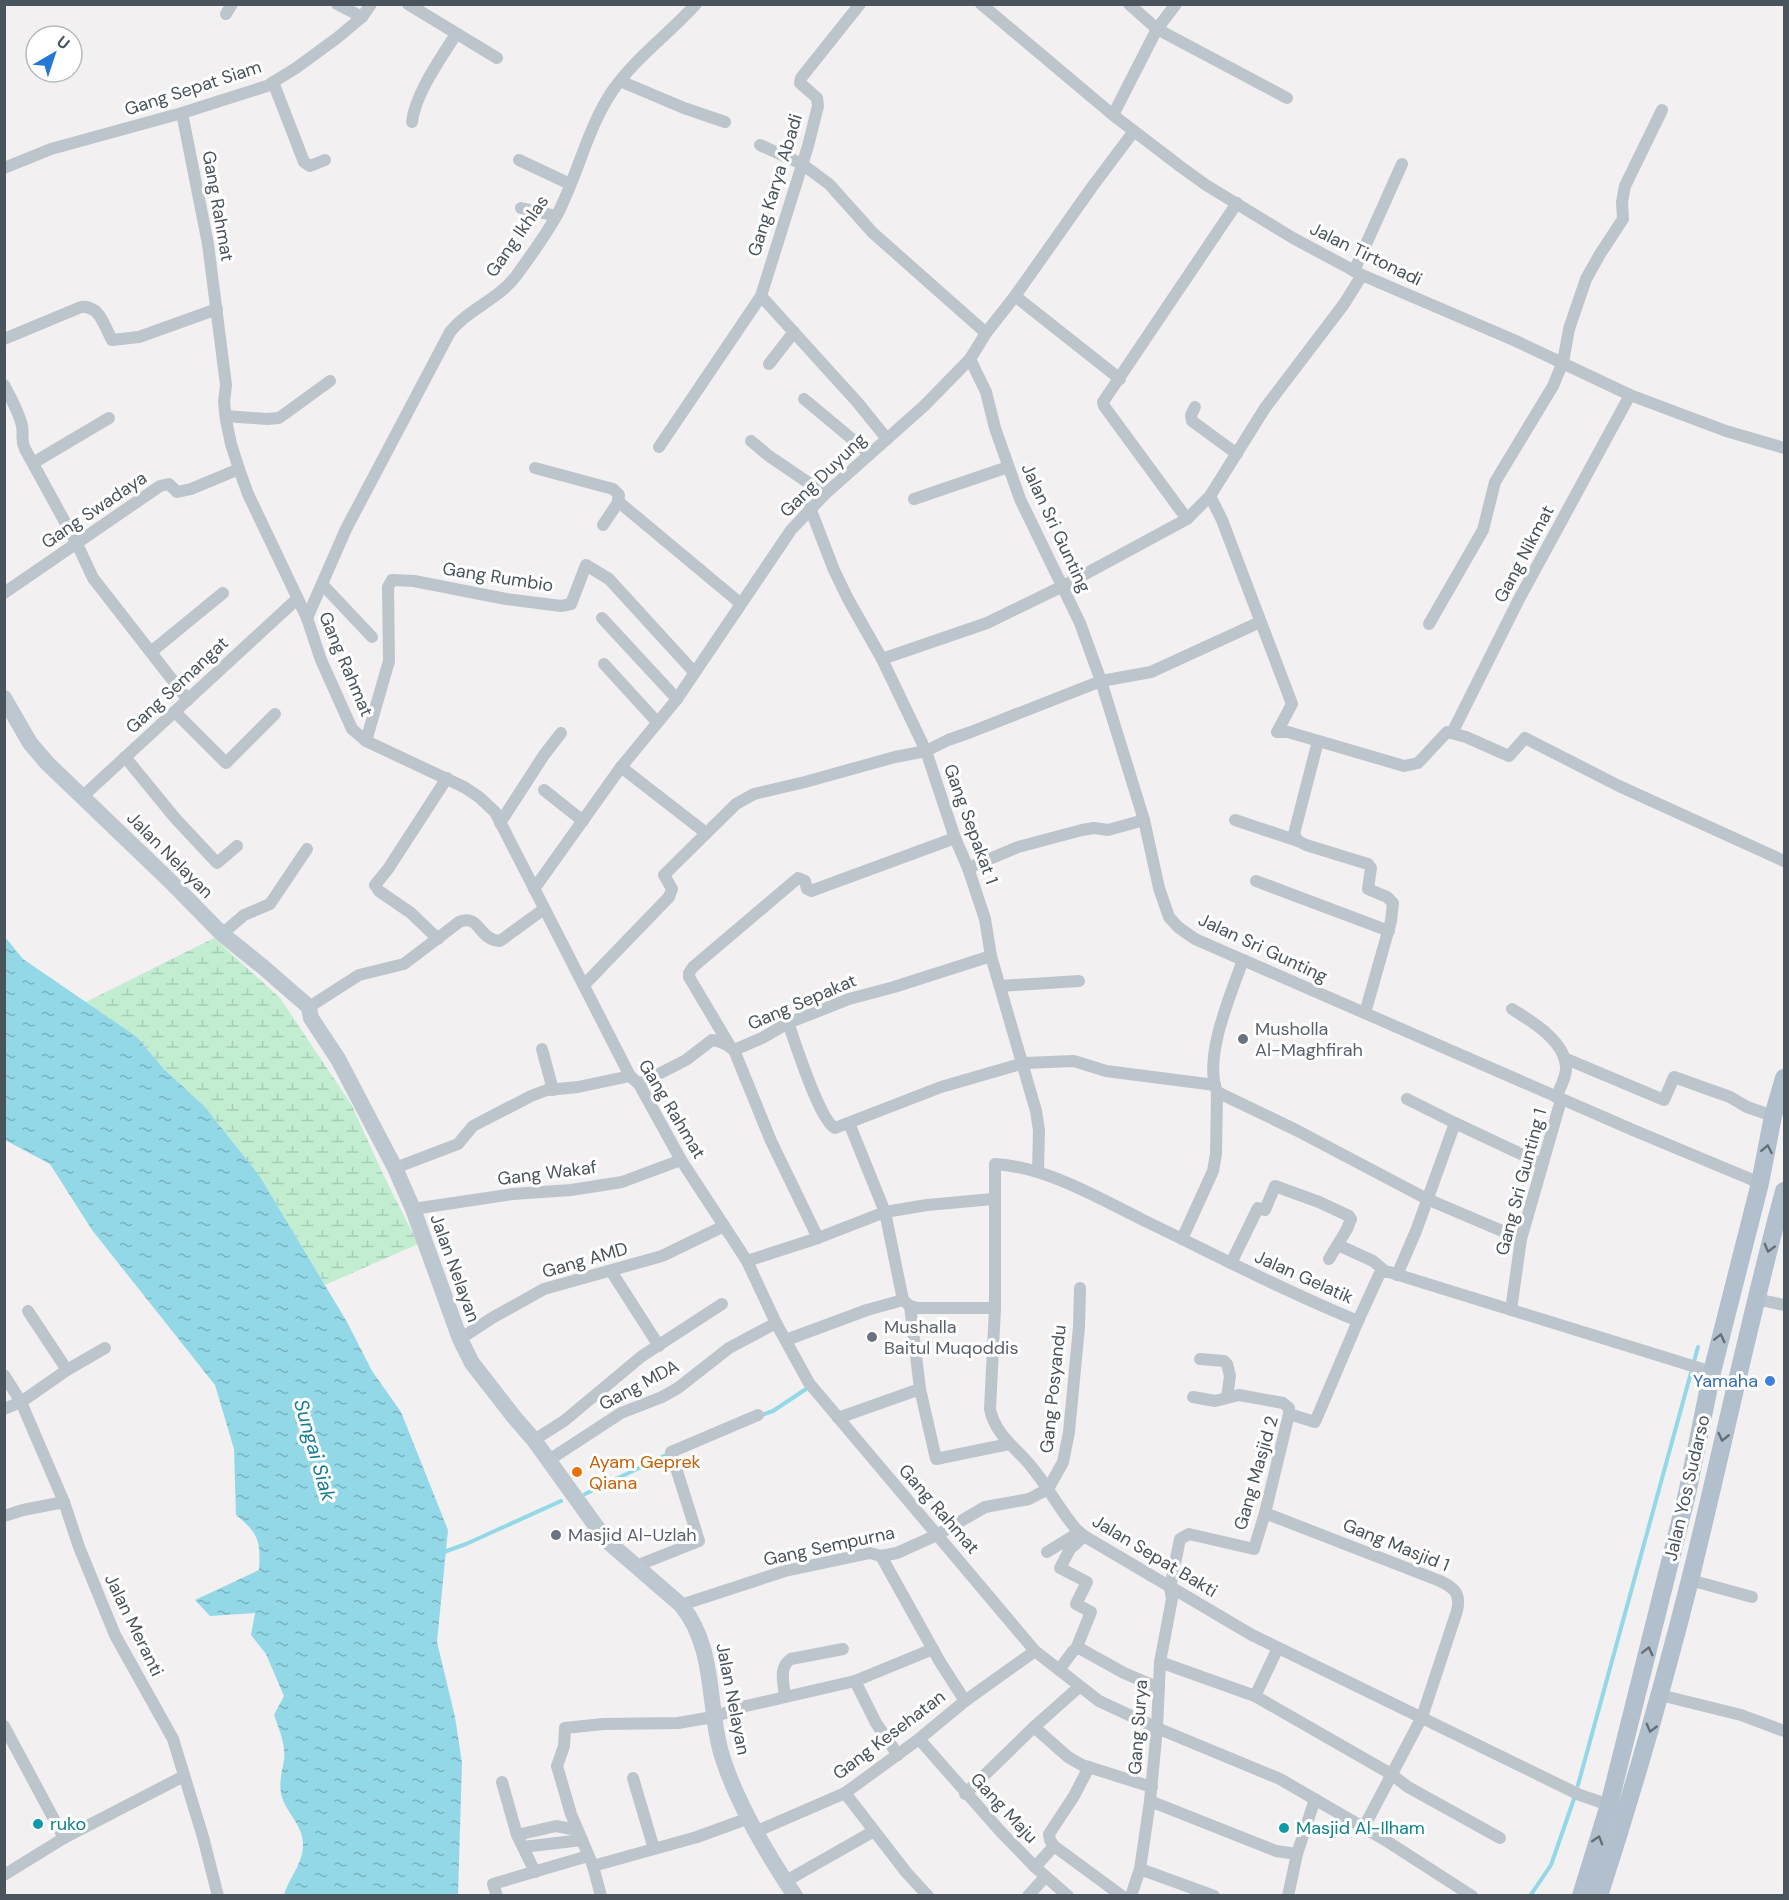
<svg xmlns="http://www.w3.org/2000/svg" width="1789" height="1900" viewBox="0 0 1789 1900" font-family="'DM Sans',sans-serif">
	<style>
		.wetland { fill: url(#wetland-marsh) }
		.water { fill: url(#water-ripples) }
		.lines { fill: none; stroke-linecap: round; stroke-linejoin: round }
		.stream { stroke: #92d8e7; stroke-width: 4 }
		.minor { stroke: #bdc5cc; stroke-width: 12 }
		.secondary { stroke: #bdc7d0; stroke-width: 16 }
		.primary { stroke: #b2c0cd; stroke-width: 18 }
		.oneway { stroke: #636f78 }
		.worship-dot { fill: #6b7280; stroke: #fff; stroke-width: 2 }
		.shop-dot { fill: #3f7fe0; stroke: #fff; stroke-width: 2 }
		.food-dot { fill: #e8710a; stroke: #fff; stroke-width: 2 }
		.culture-dot { fill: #0f9aa8; stroke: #fff; stroke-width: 2 }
		.labels { text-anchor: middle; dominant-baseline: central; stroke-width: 6; stroke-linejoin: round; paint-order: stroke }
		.street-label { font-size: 18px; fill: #49545c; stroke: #fff }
		.worship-label { font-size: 18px; fill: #5b616d; stroke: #fff; text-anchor: start }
		.shop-label { font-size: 18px; fill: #366cbe; stroke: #fff; text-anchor: end }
		.food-label { font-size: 18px; fill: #c56008; stroke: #fff; text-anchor: start }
		.culture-label { font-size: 18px; fill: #0d838f; stroke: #fff; text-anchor: start }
		.water-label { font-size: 20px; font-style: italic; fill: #167d94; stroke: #fff }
	</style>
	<defs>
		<pattern id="wetland-marsh" width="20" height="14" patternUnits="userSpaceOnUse" patternTransform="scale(1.5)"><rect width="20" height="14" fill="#c2edd1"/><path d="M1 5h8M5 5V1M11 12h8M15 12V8" fill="none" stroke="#a8cdb6"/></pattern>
		<pattern id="water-ripples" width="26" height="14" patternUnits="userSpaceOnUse" patternTransform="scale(1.5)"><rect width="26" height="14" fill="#92d8e7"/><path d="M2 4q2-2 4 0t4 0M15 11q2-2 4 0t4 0" fill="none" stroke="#79b2be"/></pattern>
	</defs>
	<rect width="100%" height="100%" fill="#f2f0f0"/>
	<path class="wetland" d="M 214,938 L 280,998 L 351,1104 L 382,1172 L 418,1244 L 325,1285 L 259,1175 L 204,1106 L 164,1069 L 137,1037 L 86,1002 Z"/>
	<path class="water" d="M 5,937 L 23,959 L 137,1037 L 164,1069 L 204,1106 L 259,1175 L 347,1322 L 372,1371 L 401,1412 L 448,1530 L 437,1642 L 455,1717 L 462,1763 L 458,1895 L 284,1895 C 289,1877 303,1865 303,1844 C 303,1824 284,1811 281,1793 C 279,1781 282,1772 284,1760 C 286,1745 279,1729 274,1715 L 284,1696 L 266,1654 L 251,1635 L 255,1613 L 210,1616 L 195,1600 L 259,1570 C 261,1540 258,1533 236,1515 L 234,1449 L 215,1385 L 92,1230 L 50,1164 L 5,1140 Z"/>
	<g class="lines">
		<g class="stream">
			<path d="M 759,1416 L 773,1411 L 809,1387"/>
			<path d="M 585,1494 L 666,1455"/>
			<path d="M 444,1552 L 466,1544 L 561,1501"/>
			<path d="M 1578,1785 L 1698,1347"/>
			<path d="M 1530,1896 L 1551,1865 L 1575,1796"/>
		</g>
		<g class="minor">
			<path d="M 337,4 L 362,17"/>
			<path d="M 408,4 L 497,58"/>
			<path d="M 981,4 L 1113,115 L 1181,167 L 1206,185 L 1293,238 L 1362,275 L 1516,341 L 1630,395 L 1726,431 L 1784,448"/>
			<path d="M 1129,4 L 1157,29 L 1287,98"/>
			<path d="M 226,14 L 232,4"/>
			<path d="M 620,81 L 684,108 L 725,122"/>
			<path d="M 273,82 L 304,162 L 310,166 L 325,160"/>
			<path d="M 182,113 L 208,244 L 226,385 L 224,402 L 226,420 L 231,444 L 239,469 L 248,494 L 307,618 L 321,660 L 352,729 L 366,741 L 464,787 L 479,797 L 495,812 L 630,1076 L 639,1084 L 681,1160 L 747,1261 L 776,1323 L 809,1383 L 1035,1651 L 1099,1701 L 1157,1728 L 1280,1779 L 1385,1840 L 1472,1896"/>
			<path d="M 1113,115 L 1157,29 L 1176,4"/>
			<path d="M 412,122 C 415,94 441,58 456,34"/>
			<path d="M 760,145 L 802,164 L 829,184 L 873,233 L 986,333"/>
			<path d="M 519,160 L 570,184"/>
			<path d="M 4,168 L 51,149 L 182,113 L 267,86 L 296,68 L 337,38 L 362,17 L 371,4"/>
			<path d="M 521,208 L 556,216"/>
			<path d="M 1354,271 L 1402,164"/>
			<path d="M 761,296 L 858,403 L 887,439"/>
			<path d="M 1015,296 L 1120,379"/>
			<path d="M 4,339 L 81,307 C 100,305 104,326 112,340 L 139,337 L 217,309"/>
			<path d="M 970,359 L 986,392 L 995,428 L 1020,499 L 1080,623 L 1101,681 L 1144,820 L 1159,888 L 1169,917 L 1178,927 L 1195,939 L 1243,960 L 1633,1130 L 1760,1183"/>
			<path d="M 769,364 L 794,332"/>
			<path d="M 4,385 C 11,398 19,412 22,426 C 24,435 20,438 25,449 L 77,544 L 93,578 L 188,700"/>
			<path d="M 804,399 L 870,454"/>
			<path d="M 1195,407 L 1191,415 L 1192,421 L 1237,454"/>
			<path d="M 226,416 L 267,419 L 279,418 L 330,381"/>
			<path d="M 751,441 L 769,456 L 825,494"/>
			<path d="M 659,447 L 761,296 L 808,146 L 818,106 L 817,98 L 800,83 L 801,78 L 860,4"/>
			<path d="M 33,463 L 109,418"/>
			<path d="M 535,468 L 613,489 L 619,495 L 618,500 L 620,503 L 740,603"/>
			<path d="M 1210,496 L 1222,520 L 1292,704 L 1277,732 L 1288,732 L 1404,766 L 1418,763 L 1447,732 L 1466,737 L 1509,756 L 1525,738 L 1619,786 L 1784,861"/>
			<path d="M 914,499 L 1008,467"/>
			<path d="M 810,508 L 834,570 L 848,599 L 882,659 L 926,751 L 955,838 L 968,868 L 985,919 L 991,956 L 1036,1111 L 1039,1130 L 1038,1171"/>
			<path d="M 1187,519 L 1104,406 L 1103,402 L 1237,203"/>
			<path d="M 603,525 L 619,501"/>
			<path d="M 322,584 L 372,637"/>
			<path d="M 4,593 L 160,486 L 169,484 L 177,492 L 191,489 L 239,469"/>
			<path d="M 307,618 L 346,529 L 450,332 C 468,309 498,300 516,276 C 530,257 545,236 557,215 C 578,175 587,128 613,90 C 636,57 669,34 696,4"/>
			<path d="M 602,618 L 677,699"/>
			<path d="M 1429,624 L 1483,530 L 1495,482 L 1553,386 L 1563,362 L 1569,329 L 1586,279 L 1600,254 L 1623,219 L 1622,202 L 1625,186 L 1662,110"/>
			<path d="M 151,652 L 223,593"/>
			<path d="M 882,659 L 987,623 L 1063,586 L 1187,519 L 1210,496 L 1265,408 L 1344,304 L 1362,275"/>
			<path d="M 604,664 L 657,722"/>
			<path d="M 175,712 L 226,763 L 275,714"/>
			<path d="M 1452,733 L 1518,601 L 1630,395"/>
			<path d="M 366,741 L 389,661 L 388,587 L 392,580 L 414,581 L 506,599 L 561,606 L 571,604 L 586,565 L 609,579 L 694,672"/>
			<path d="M 1318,741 L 1294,834 L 1298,841 L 1306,845 L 1368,864 L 1371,868 L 1368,889 L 1387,897 L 1393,903 L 1391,921 L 1365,1013"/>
			<path d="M 125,757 L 175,818 L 217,863 L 237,846"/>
			<path d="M 621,767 L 706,833"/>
			<path d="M 544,790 L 583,821"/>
			<path d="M 82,797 L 297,599"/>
			<path d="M 1235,820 L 1298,841"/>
			<path d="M 500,823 L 544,755 L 561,733"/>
			<path d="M 968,868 L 1018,847 L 1082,830 L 1094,828 L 1108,830 L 1144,820"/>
			<path d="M 1256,881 L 1389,931"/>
			<path d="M 534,889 L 621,767 L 677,699 L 791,530 L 825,494 L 924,406 L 970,359 L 986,333 L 1015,296 L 1092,187 L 1134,131"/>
			<path d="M 222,934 L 244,915 L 270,904 L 307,849"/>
			<path d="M 438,939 L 411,913 L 379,891 L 375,885 L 388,869 L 447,778"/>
			<path d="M 584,985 L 669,897 L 672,889 L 664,875 L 736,804 L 754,794 L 805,782 L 895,757 L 926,751 L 948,740 L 971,732 L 1101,681 L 1151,672 L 1260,622"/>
			<path d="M 1000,986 L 1079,981"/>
			<path d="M 309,1007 L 359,975 L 404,964 L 459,922 C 480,913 478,940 500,941 L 544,909"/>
			<path d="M 1512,1009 C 1531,1021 1564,1040 1566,1066 C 1567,1076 1560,1088 1556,1097"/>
			<path d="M 788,1023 C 796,1044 819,1120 835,1128 L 941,1087 L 1024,1063 L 1074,1061 L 1106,1071 L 1215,1085"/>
			<path d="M 730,1046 L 689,977 L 689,973 L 693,967 L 798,878 L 805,881 L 807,889 L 811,891 L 955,838"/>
			<path d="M 542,1049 L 553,1090"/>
			<path d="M 734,1050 L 762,1038 L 788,1023 L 849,999 L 894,987 L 991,956"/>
			<path d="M 1564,1058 L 1664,1100 L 1674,1077 L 1730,1097 L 1747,1107 L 1773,1116"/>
			<path d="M 639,1084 L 686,1060 L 712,1040 C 720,1041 727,1044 734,1050 L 771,1141 L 818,1238"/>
			<path d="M 1217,1092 L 1296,1130 L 1427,1199 L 1521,1239"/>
			<path d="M 1407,1099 L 1455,1123"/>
			<path d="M 849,1123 L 885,1212 L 903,1300"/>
			<path d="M 395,1168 L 458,1144 L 473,1126 L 531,1096 L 547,1090 L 578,1087 L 630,1076"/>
			<path d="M 413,1209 L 513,1194 L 571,1190 L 622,1182 L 681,1160"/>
			<path d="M 1182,1239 L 1213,1171 L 1216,1154 L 1217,1092 C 1203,1057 1231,994 1243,960"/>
			<path d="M 1338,1245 L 1373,1261 L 1385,1271"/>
			<path d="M 747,1261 L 818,1238 L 885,1212 L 927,1205 L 993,1199"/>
			<path d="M 1231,1263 L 1258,1208 L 1265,1210 L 1275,1186 L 1319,1202 L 1349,1216 L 1351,1219 L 1347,1229 L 1329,1259"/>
			<path d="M 611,1271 L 659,1346"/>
			<path d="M 1397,1275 L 1416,1231 L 1455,1123 L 1542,1164"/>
			<path d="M 1756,1299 L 1784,1305"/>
			<path d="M 1511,1310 L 1521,1239 L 1561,1100"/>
			<path d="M 28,1311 L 67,1370"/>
			<path d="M 460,1339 L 492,1318 L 544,1289 L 662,1256 L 724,1226"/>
			<path d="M 786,1340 L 867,1310 L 903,1300 L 910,1306 L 918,1308 L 995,1308"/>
			<path d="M 1200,1359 L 1224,1361 L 1227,1364 L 1230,1376 L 1227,1397"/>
			<path d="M 4,1375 L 21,1402 L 64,1502 L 79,1547 L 115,1635 L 173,1739 L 203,1837 L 218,1896"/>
			<path d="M 920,1389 L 936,1459 L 1009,1444"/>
			<path d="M 1193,1397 L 1215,1401 L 1239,1395 L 1283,1403 L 1289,1408 L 1289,1414"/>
			<path d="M 4,1409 L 21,1402 L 67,1370 L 105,1348"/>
			<path d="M 838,1418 L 920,1389 L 910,1306"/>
			<path d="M 534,1440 L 564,1421 L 642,1356 L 722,1304"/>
			<path d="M 549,1460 L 621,1413 L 662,1397 L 678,1388 L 729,1348 L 776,1323"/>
			<path d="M 1265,1513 L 1440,1581 C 1455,1588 1461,1594 1457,1611 L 1422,1717 L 1364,1827"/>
			<path d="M 4,1516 L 23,1510 L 64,1502"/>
			<path d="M 1047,1552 L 1078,1533"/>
			<path d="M 881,1556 L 940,1662 L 965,1701"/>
			<path d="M 636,1566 L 699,1541 L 671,1452 L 758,1415"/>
			<path d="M 1690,1580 L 1752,1597"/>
			<path d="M 681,1605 L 785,1571 L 870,1553 L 881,1556 L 897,1553 L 937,1535 L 985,1507 L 1029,1499 L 1048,1489 L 1063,1462 L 1069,1432 L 1079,1327 L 1080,1288"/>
			<path d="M 1076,1649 L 1091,1612 L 1076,1604 L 1087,1582 L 1060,1568 L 1070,1549 L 1084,1536"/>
			<path d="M 1160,1662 L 1255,1696 L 1391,1774 L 1408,1787 L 1500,1838"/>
			<path d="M 1059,1670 L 1073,1651 L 1079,1648 L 1124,1673 L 1159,1688"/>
			<path d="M 855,1681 L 876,1723 L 898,1755"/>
			<path d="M 1660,1695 L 1741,1715 L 1784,1731"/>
			<path d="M 1255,1696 L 1278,1648"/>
			<path d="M 785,1697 C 784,1684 778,1667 791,1659 L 843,1649"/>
			<path d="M 4,1726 L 64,1838"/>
			<path d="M 1034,1727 L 1068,1757 L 1082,1765 L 1152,1787"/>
			<path d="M 919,1739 L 1001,1832 L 1035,1867 L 1068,1896"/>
			<path d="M 633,1778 L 654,1849"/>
			<path d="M 502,1782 L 517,1835 L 535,1872"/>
			<path d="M 845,1793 L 906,1872 L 928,1896"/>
			<path d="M 965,1794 L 1034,1727 L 1079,1687"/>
			<path d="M 1150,1801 L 1276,1851 L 1297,1854 L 1288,1896"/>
			<path d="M 1609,1805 L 1580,1795 L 1252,1635 L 1084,1536 L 1076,1529 C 1059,1509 1047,1485 1030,1465 C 1014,1446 995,1434 990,1409 L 995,1308 L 995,1164 C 1046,1167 1097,1197 1143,1220 C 1214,1254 1284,1291 1358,1321 L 1379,1275 L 1382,1272 L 1389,1272 L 1712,1372"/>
			<path d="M 755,1832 L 845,1793 L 919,1739 L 965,1701 L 1035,1651"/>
			<path d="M 517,1835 L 556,1826 L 577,1830"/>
			<path d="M 1054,1846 L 1050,1840 L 1049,1834 L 1074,1796 L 1089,1767"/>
			<path d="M 523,1847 L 582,1840"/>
			<path d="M 1297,1854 L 1315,1799"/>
			<path d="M 593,1866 L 697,1837 L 749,1818"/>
			<path d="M 1035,1867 L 1054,1846 L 1122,1896"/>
			<path d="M 1140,1869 L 1214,1896"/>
			<path d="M 4,1875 L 64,1838 L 184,1776"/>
			<path d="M 786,1881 L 874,1831"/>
			<path d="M 497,1896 L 493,1884 L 588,1856"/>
			<path d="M 601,1896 L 593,1866 L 571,1814 L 557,1766 L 564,1746 L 565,1728 L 603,1724 L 678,1723 L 713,1717 L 746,1706 L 855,1681 L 933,1649"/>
			<path d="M 1028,1896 L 1045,1877"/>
			<path d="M 1131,1896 L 1140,1869 L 1150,1801 L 1157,1728 L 1160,1662 L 1172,1599 L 1170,1588 L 1180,1539 L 1189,1534 L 1254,1549 L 1265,1513 L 1289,1414 L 1315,1422 L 1358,1321"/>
		</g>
		<path class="secondary" d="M 4,698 L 30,743 L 47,763 L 169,880 L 222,934 L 263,967 L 309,1007 L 311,1018 L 338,1059 L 395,1168 L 413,1209 L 460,1339 L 472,1363 L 514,1417 L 534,1440 L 606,1540 L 681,1605 C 718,1650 706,1710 724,1762 C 740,1809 768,1855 795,1896"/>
		<g class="primary">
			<path d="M 1581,1896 L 1609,1805 L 1687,1494 L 1712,1372 L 1760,1183 L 1773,1116 L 1784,1078"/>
			<path d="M 1599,1896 C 1633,1791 1663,1687 1690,1580 C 1722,1451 1749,1320 1784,1191"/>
		</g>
	</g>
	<defs><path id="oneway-chevron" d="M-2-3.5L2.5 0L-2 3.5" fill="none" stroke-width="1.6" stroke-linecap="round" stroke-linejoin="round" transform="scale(1.5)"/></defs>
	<g class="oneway">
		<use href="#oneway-chevron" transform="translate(1767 1149) rotate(-79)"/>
		<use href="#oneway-chevron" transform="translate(1769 1248) rotate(105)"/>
		<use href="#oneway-chevron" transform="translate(1720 1338) rotate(-76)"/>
		<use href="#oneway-chevron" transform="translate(1723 1437) rotate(103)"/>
		<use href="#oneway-chevron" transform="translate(1648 1651) rotate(-76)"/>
		<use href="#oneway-chevron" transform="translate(1651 1728) rotate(105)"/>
		<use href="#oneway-chevron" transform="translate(1598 1840) rotate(-73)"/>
	</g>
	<g class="worship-dot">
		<circle cx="1243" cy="1039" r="6"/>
		<circle cx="872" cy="1337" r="6"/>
		<circle cx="556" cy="1535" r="6"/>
	</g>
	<circle class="shop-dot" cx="1770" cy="1381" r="6"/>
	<circle class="food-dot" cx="577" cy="1472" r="6"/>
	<g class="culture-dot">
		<circle cx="38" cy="1824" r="6"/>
		<circle cx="1284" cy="1828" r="6"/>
	</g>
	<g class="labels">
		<g class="street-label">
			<text transform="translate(193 88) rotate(-18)">Gang Sepat Siam</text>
			<text transform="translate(775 185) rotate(-73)">Gang Karya Abadi</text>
			<text transform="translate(218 206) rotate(80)">Gang Rahmat</text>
			<text transform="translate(517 236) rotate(-55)">Gang Ikhlas</text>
			<text transform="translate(1366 254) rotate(26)">Jalan Tirtonadi</text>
			<text transform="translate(823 475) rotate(-44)">Gang Duyung</text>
			<text transform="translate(94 510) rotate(-34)">Gang Swadaya</text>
			<text transform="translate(1056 528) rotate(65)">Jalan Sri Gunting</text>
			<text transform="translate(1524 554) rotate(-62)">Gang Nikmat</text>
			<text transform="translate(498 577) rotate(9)">Gang Rumbio</text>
			<text transform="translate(346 664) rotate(67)">Gang Rahmat</text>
			<text transform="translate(177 685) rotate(-43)">Gang Semangat</text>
			<text transform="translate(971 824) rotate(70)">Gang Sepakat 1</text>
			<text transform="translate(170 855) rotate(45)">Jalan Nelayan</text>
			<text transform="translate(1263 948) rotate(25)">Jalan Sri Gunting</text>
			<text transform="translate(802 1002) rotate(-23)">Gang Sepakat</text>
			<text transform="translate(672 1109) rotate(59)">Gang Rahmat</text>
			<text transform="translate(547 1173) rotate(-7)">Gang Wakaf</text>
			<text transform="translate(1521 1182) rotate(-75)">Gang Sri Gunting 1</text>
			<text transform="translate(585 1260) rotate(-16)">Gang AMD</text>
			<text transform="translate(455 1268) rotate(70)">Jalan Nelayan</text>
			<text transform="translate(1304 1277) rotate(24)">Jalan Gelatik</text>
			<text transform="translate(639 1385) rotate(-28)">Gang MDA</text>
			<text transform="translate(1053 1389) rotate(-84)">Gang Posyandu</text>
			<text transform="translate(1256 1473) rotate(-74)">Gang Masjid 2</text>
			<text transform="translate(1687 1488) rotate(-77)">Jalan Yos Sudarso</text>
			<text transform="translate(939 1509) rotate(49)">Gang Rahmat</text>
			<text transform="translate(1396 1545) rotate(22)">Gang Masjid 1</text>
			<text transform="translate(829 1546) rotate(-12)">Gang Sempurna</text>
			<text transform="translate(1155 1556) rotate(31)">Jalan Sepat Bakti</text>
			<text transform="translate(134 1625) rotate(64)">Jalan Meranti</text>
			<text transform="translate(733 1699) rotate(79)">Jalan Nelayan</text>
			<text transform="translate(1138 1727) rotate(-86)">Gang Surya</text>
			<text transform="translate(889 1735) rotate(-37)">Gang Kesehatan</text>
			<text transform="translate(1004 1808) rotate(47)">Gang Maju</text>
		</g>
		<g class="worship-label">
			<text x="1255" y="1029">Musholla<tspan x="1255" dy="21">Al-Maghfirah</tspan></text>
			<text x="884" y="1327">Mushalla<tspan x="884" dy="21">Baitul Muqoddis</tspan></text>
			<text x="568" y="1535">Masjid Al-Uzlah</text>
		</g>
		<g class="shop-label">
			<text x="1758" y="1381">Yamaha</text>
		</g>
		<g class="food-label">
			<text x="589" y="1462">Ayam Geprek<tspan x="589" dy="21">Qiana</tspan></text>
		</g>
		<g class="culture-label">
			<text x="50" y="1824">ruko</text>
			<text x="1296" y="1828">Masjid Al-Ilham</text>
		</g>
		<g class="water-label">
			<text transform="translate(315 1450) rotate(74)">Sungai Siak</text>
		</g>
	</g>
	<rect width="1789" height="1900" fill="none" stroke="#49545c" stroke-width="12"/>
	<g transform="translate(54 54) rotate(39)"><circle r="28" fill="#ffffff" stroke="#b6bbbe" stroke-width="1.5"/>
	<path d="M0-4.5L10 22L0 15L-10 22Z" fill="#2578d7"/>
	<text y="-9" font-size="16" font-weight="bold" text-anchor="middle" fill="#49545c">U</text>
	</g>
</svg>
